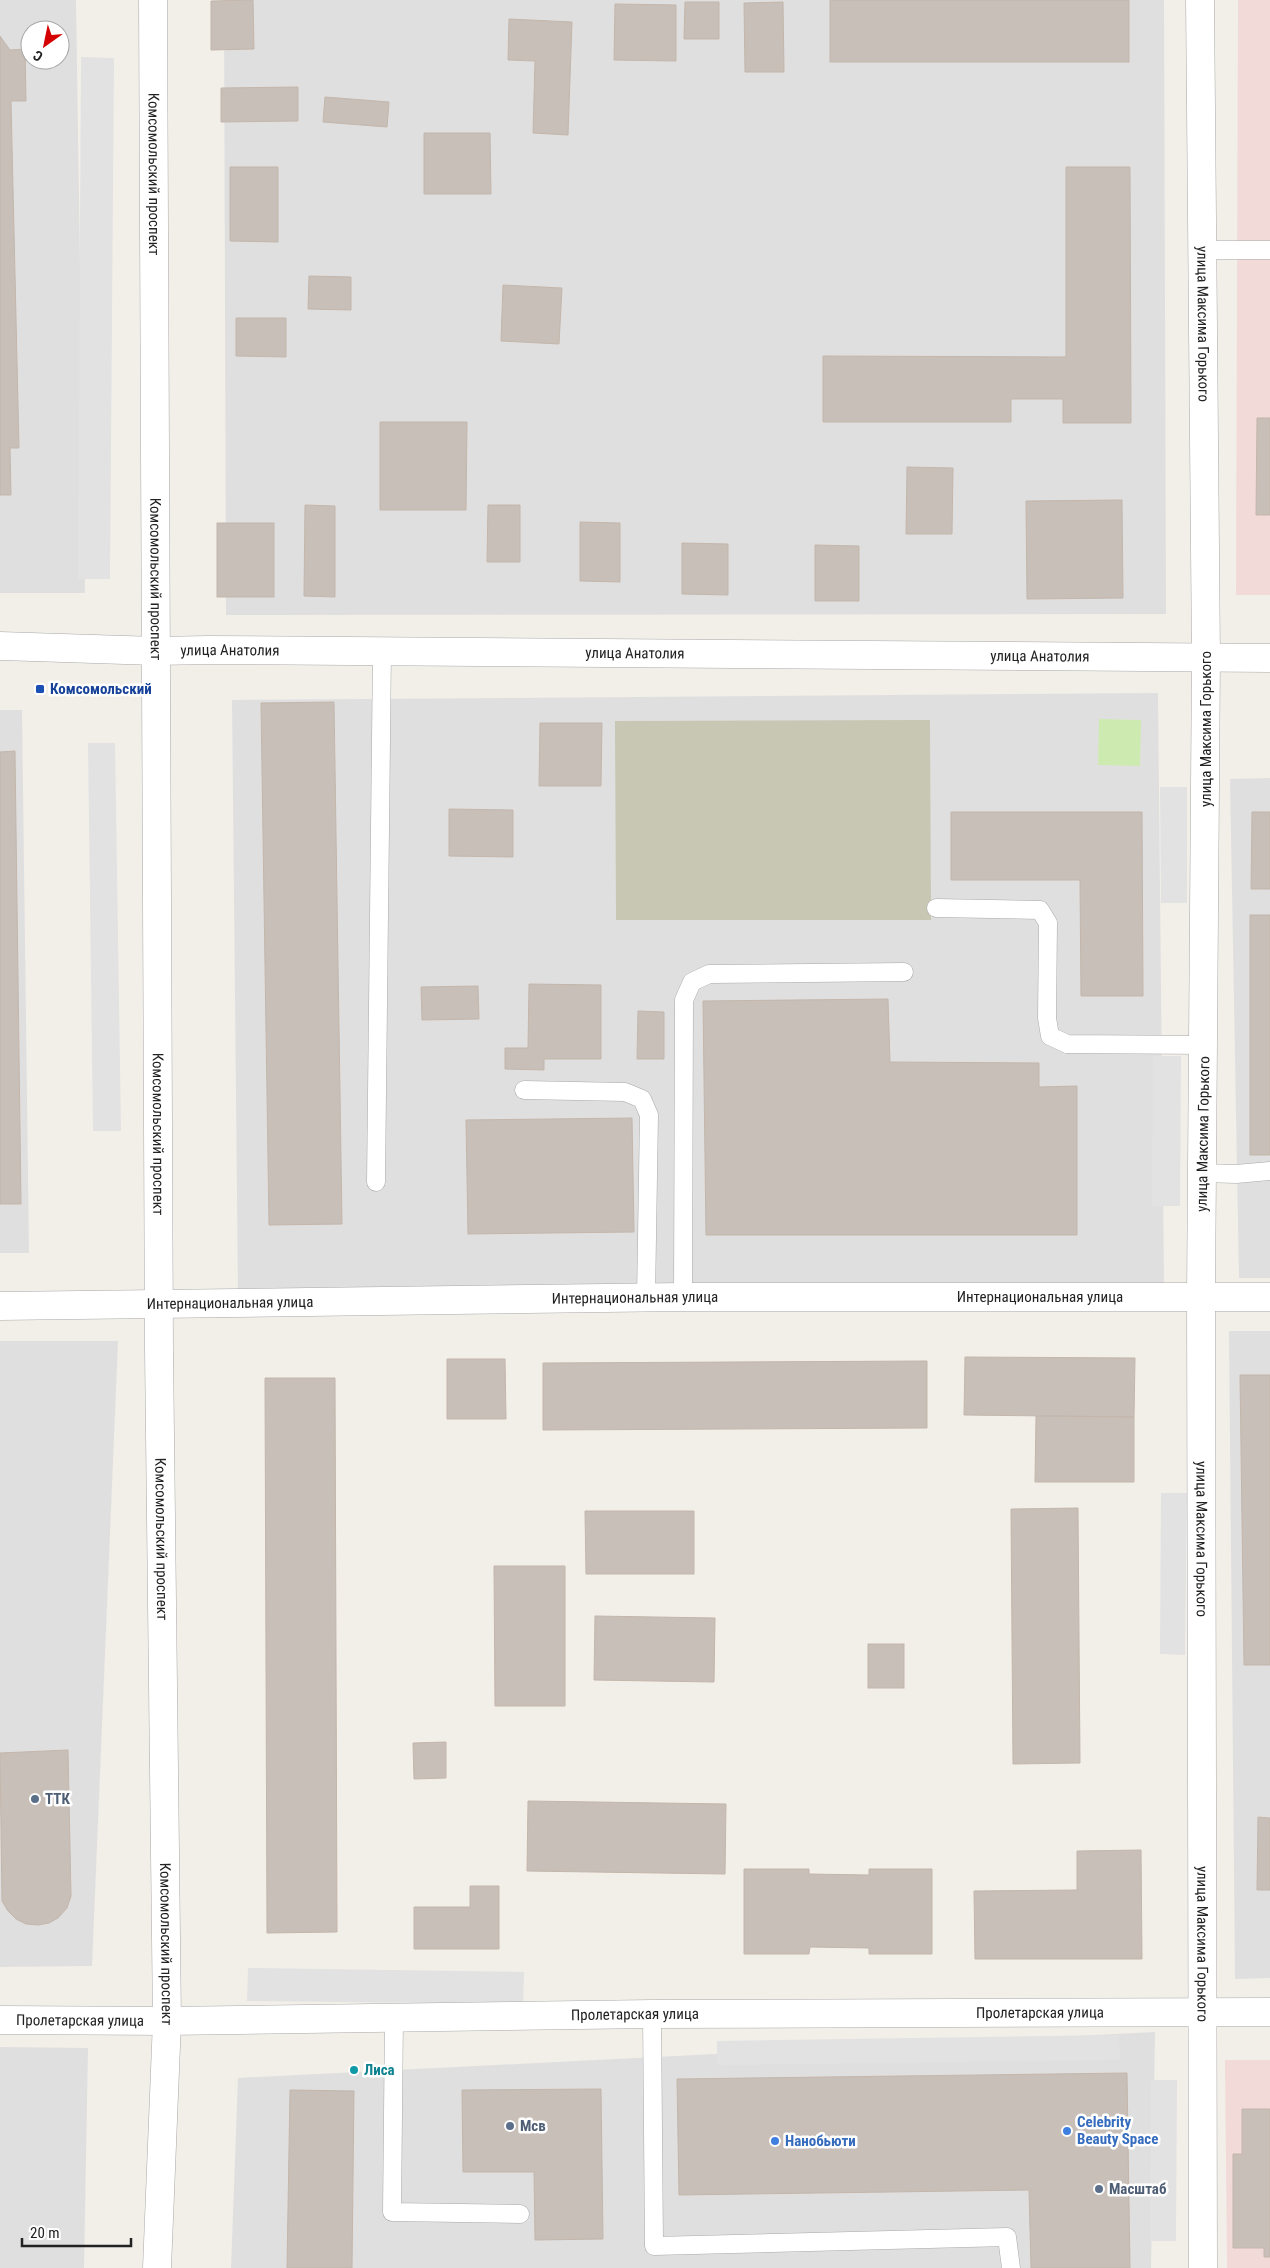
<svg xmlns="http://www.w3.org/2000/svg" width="1270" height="2268" viewBox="0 0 1270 2268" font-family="'Roboto Condensed',sans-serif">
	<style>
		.residential { fill: #e0dfdf; fill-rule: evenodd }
		.commercial { fill: #f2dad9 }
		.construction { fill: #c7c7b4 }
		.grass { fill: #cdebb0 }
		.parking { fill: #e2e2e2 }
		.building { fill: #c7bfb8; stroke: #c4b6ab }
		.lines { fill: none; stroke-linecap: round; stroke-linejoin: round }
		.service-casing { stroke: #a9a9a9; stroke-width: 19 }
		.minor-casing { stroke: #a9a9a9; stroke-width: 29 }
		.tertiary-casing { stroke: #a9a9a9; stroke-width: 29 }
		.service { stroke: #fff; stroke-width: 18 }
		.minor { stroke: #fff; stroke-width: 28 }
		.tertiary { stroke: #fff; stroke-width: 28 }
		.transit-dot { fill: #1a4fb4; stroke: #fff; stroke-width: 2 }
		.service-dot { fill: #5c6f8a; stroke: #fff; stroke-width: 2 }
		.culture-dot { fill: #0f9aa8; stroke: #fff; stroke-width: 2 }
		.shop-dot { fill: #3f7fe0; stroke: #fff; stroke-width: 2 }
		.labels { text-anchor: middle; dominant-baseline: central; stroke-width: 5; stroke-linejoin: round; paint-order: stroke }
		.street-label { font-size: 15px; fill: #222; stroke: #fff }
		.transit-label { font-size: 15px; font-weight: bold; fill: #164399; stroke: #fff; text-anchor: start }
		.service-label { font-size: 15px; font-weight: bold; fill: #4e5e75; stroke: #fff; text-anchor: start }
		.culture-label { font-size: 15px; font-weight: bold; fill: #0d838f; stroke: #fff; text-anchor: start }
		.shop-label { font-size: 15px; font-weight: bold; fill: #366cbe; stroke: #fff; text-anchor: start }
	</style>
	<rect width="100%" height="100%" fill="#f2efe9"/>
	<g class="residential">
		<path d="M 0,0 L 76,0 L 85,593 L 0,593 ZM 30,30 L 60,30 L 60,60 L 30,60 Z"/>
		<path d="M 224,0 L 1164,0 L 1166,614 L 226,615 Z"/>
		<path d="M 1158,693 L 1164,1284 L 238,1292 L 232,700 Z"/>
		<path d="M 0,710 L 22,710 L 29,1253 L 0,1253 Z"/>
		<path d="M 1270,778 L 1270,1278 L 1239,1278 L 1230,779 Z"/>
		<path d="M 1229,1331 L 1270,1331 L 1270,1978 L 1235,1979 Z"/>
		<path d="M 0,1341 L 118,1341 L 92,1966 L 0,1967 Z"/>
		<path d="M 1155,2032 L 1151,2268 L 231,2268 L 238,2078 Z"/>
		<path d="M 0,2047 L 88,2048 L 84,2268 L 0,2268 Z"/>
	</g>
	<g class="commercial">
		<path d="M 1238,0 L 1270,0 L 1270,595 L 1236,595 Z"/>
		<path d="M 1225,2060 L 1270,2060 L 1270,2268 L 1227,2268 Z"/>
	</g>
	<path class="construction" d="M 930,720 L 931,920 L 616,920 L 615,721 Z"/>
	<path class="grass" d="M 1099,719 L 1141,720 L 1140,766 L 1098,765 Z"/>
	<g class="parking">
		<path d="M 81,57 L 114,58 L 110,579 L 78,579 Z"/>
		<path d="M 88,743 L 115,743 L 121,1131 L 93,1131 Z"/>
		<path d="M 1160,787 L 1187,787 L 1187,903 L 1161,903 Z"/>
		<path d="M 1153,1056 L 1181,1056 L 1180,1206 L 1152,1206 Z"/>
		<path d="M 1161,1493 L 1187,1493 L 1185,1655 L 1160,1654 Z"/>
		<path d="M 248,1968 L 524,1972 L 523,2004 L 247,2001 Z"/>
		<path d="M 1119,2035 L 1120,2060 L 717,2065 L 717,2041 Z"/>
		<path d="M 1151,2080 L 1177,2080 L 1176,2241 L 1150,2241 Z"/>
	</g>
	<g class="building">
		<path d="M 253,0 L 254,49 L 211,50 L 211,1 Z"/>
		<rect x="830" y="0" width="299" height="62"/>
		<path d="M 685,2 L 719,2 L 719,39 L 684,39 Z"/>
		<path d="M 783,2 L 784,72 L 745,72 L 744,3 Z"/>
		<path d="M 615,4 L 676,5 L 676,61 L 614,60 Z"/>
		<path d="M 509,19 L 572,22 L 568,135 L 533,133 L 535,61 L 508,60 Z"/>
		<path d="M 0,36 L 10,50 L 25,49 L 26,101 L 11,101 L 19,448 L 10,448 L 11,495 L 0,495 Z"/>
		<path d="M 298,87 L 298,121 L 221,122 L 221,88 Z"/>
		<path d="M 325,97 L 389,102 L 387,127 L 323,122 Z"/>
		<path d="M 424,133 L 490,133 L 491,194 L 424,194 Z"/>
		<path d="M 230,167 L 278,167 L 278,242 L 230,241 Z"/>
		<path d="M 1066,167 L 1130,167 L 1131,423 L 1063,423 L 1063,399 L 1011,399 L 1011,422 L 823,422 L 823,356 L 1066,357 Z"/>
		<path d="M 309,276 L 351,277 L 351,310 L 308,309 Z"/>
		<path d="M 503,285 L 562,288 L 559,344 L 501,341 Z"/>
		<path d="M 236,318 L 286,318 L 286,357 L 236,356 Z"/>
		<path d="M 1257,418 L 1270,418 L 1270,515 L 1256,515 Z"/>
		<path d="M 380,422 L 467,422 L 466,510 L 380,510 Z"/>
		<path d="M 907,467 L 953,468 L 952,534 L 906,534 Z"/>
		<path d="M 1122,500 L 1123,598 L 1027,599 L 1026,501 Z"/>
		<path d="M 305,505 L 335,506 L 335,597 L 304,596 Z"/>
		<path d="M 488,505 L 520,505 L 520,562 L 487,562 Z"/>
		<path d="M 580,522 L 620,523 L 620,582 L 580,581 Z"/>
		<rect x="217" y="523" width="57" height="74"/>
		<path d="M 682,543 L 728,544 L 728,595 L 682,594 Z"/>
		<path d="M 815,545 L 859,546 L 859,601 L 815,601 Z"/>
		<path d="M 334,702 L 342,1224 L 269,1225 L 261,703 Z"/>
		<path d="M 540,723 L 602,723 L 601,786 L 539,786 Z"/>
		<path d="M 15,751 L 21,1204 L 0,1204 L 0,752 Z"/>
		<path d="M 449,809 L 513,810 L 513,857 L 449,856 Z"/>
		<path d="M 951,812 L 1142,812 L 1143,996 L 1081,996 L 1080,880 L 951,880 Z"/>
		<path d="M 1252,812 L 1270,812 L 1270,889 L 1251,889 Z"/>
		<rect x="1250" y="915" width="20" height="240"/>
		<path d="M 529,984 L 601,985 L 601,1059 L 544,1059 L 544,1070 L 505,1069 L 505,1048 L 528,1048 Z"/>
		<path d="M 478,986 L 479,1019 L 422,1020 L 421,987 Z"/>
		<path d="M 888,999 L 890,1062 L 1039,1063 L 1039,1087 L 1077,1086 L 1077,1235 L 706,1235 L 703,1001 Z"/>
		<path d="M 638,1011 L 664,1012 L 664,1059 L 637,1059 Z"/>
		<path d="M 632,1118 L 634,1232 L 468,1234 L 466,1120 Z"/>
		<path d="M 965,1357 L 1135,1358 L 1134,1417 L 964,1415 Z"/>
		<path d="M 447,1359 L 505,1359 L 506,1419 L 447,1419 Z"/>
		<path d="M 927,1361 L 927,1428 L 543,1430 L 543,1363 Z"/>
		<path d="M 1240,1375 L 1270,1375 L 1270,1665 L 1244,1665 Z"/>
		<path d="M 265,1378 L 335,1378 L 337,1932 L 267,1933 Z"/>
		<path d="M 1036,1416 L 1134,1417 L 1134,1482 L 1035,1482 Z"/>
		<path d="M 1078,1508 L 1080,1763 L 1013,1764 L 1011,1509 Z"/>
		<path d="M 585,1511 L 694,1511 L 694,1574 L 586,1574 Z"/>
		<path d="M 494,1566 L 565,1566 L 565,1706 L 495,1706 Z"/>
		<path d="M 595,1616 L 715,1618 L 714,1682 L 594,1680 Z"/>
		<rect x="868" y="1644" width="36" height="44"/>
		<path d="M 446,1742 L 446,1778 L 414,1779 L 413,1743 Z"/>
		<path d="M 68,1750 L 71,1896 L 67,1908 L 58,1918 L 49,1923 L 38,1925 L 26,1924 L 16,1919 L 8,1911 L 2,1901 L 0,1753 Z"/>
		<path d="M 528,1801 L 726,1804 L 725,1874 L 527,1871 Z"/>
		<path d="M 1258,1817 L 1270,1818 L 1270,1890 L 1257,1890 Z"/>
		<path d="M 1141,1850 L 1142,1959 L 975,1959 L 974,1891 L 1077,1890 L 1077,1851 Z"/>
		<path d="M 744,1869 L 809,1869 L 809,1874 L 869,1875 L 869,1869 L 932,1869 L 932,1954 L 869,1954 L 869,1948 L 810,1947 L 809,1954 L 744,1954 Z"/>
		<path d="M 470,1886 L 499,1886 L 499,1949 L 414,1949 L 414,1907 L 470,1907 Z"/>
		<path d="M 1127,2073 L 1130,2268 L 1031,2268 L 1029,2190 L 679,2195 L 677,2079 Z"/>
		<path d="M 601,2089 L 603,2239 L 535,2240 L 534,2172 L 463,2172 L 462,2090 Z"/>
		<path d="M 290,2090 L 354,2091 L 352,2268 L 287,2268 Z"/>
		<path d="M 1242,2109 L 1270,2109 L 1270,2257 L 1264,2257 L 1264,2248 L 1233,2248 L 1233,2154 L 1242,2154 Z"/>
	</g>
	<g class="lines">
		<defs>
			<g id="service">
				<path d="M 1202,250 L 1270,250"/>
				<path d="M 936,908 L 1040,910 L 1048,923 L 1047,1018 L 1050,1036 L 1067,1044 L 1204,1045"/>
				<path d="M 524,1090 L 625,1092 L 642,1099 L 649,1115 L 646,1298"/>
				<path d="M 1202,1173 L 1236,1174 L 1270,1171"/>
				<path d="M 376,1182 L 382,651"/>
				<path d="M 683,1297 L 684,1000 L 692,982 L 709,974 L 904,972"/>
				<path d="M 652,2014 L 654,2246 L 1007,2237 L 1011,2268"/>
				<path d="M 394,2017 L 392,2212 L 520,2214"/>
			</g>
			<g id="minor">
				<path id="s1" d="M 1200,0 L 1206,658 L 1201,1296 L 1203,2268"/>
				<path id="s2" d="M 0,646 L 156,651 L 208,650 L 1270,658"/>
				<path id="s3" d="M 0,1306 L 683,1297 L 1270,1297"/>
				<path id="s4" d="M 0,2020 L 167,2021 L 652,2014 L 1270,2012"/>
			</g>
			<g id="tertiary">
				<path id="s5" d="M 153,0 L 159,1351 L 167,2021 L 157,2268"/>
			</g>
		</defs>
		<use href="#service" class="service-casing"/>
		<use href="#minor" class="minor-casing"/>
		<use href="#tertiary" class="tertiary-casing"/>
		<use href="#service" class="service"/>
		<use href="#minor" class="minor"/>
		<use href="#tertiary" class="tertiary"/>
	</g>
	<rect class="transit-dot" x="35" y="684" width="10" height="10" rx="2.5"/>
	<g class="service-dot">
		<circle cx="35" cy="1799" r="5"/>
		<circle cx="510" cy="2126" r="5"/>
		<circle cx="1099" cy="2189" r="5"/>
	</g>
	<circle class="culture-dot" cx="354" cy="2070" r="5"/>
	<g class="shop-dot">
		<circle cx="1067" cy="2131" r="5"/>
		<circle cx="775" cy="2141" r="5"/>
	</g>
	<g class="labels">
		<g class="street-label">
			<text stroke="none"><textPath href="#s5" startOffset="174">Комсомольский проспект</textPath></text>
			<text stroke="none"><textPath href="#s1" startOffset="324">улица Максима Горького</textPath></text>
			<text stroke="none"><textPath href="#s5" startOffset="579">Комсомольский проспект</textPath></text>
			<text stroke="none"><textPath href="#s2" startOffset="230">улица Анатолия</textPath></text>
			<text stroke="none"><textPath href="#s2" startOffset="635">улица Анатолия</textPath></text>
			<text stroke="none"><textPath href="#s2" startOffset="1040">улица Анатолия</textPath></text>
			<text transform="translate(1206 729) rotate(-90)">улица Максима Горького</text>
			<text stroke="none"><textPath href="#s5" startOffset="1134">Комсомольский проспект</textPath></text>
			<text transform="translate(1203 1134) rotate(-89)">улица Максима Горького</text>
			<text stroke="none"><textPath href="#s3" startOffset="1040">Интернациональная улица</textPath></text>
			<text stroke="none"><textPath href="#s3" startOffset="635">Интернациональная улица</textPath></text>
			<text stroke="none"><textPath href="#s3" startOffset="230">Интернациональная улица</textPath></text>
			<text stroke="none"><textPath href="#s5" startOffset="1539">Комсомольский проспект</textPath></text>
			<text stroke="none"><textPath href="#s1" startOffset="1539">улица Максима Горького</textPath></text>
			<text stroke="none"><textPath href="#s5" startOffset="1944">Комсомольский проспект</textPath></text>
			<text stroke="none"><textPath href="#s1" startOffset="1944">улица Максима Горького</textPath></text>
			<text stroke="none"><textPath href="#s4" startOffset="1040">Пролетарская улица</textPath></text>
			<text stroke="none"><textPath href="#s4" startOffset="635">Пролетарская улица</textPath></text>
			<text stroke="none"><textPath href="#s4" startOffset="80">Пролетарская улица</textPath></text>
		</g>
		<g class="transit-label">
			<text x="50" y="689">Комсомольский</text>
		</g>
		<g class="service-label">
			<text x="45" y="1799">ТТК</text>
			<text x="520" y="2126">Мсв</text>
			<text x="1109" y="2189">Масштаб</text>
		</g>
		<g class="culture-label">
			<text x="364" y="2070">Лиса</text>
		</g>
		<g class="shop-label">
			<text x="1077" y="2122">Celebrity<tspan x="1077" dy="17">Beauty Space</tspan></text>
			<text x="785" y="2141">Нанобьюти</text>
		</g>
	</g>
	<g transform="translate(45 45) rotate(213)"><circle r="24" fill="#ffffff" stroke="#a7a7a7"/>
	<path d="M0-4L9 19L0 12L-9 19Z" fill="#d40000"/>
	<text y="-8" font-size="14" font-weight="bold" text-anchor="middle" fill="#222222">С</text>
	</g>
	<path d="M22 2238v8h109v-8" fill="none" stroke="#222222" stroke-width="2.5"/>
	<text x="30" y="2238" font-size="15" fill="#222222" stroke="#ffffff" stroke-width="4" paint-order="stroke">20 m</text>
</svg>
